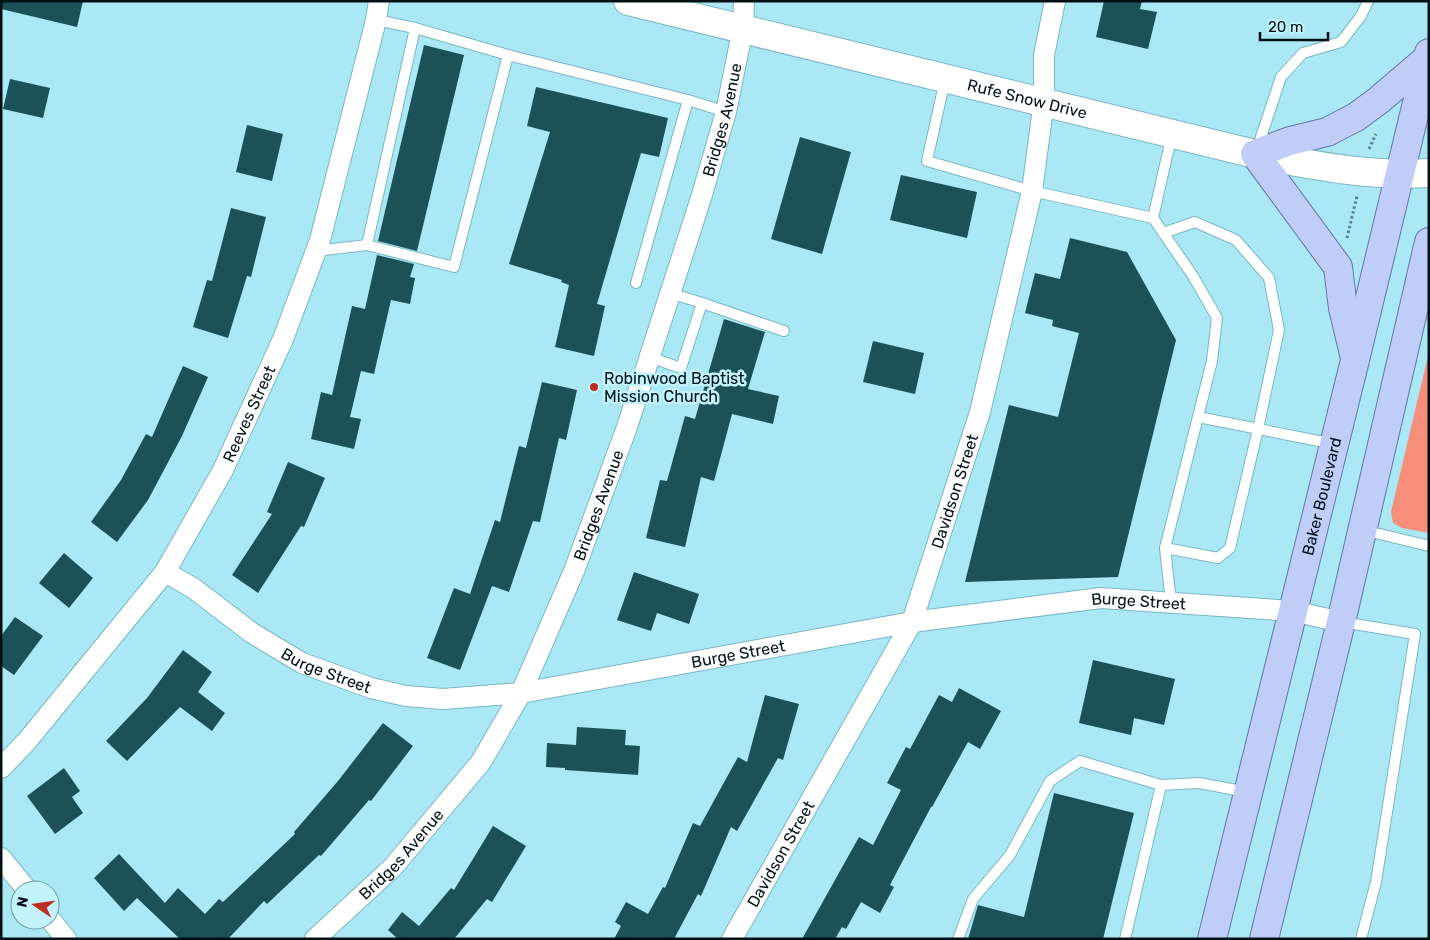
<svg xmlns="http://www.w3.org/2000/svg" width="1430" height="940" viewBox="0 0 1430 940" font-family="Rubik,sans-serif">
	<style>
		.green { fill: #f78d7b }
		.building { fill: #1d5159 }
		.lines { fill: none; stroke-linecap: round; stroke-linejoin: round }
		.service-casing { stroke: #7ab7c3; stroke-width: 12 }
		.minor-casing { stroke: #7ab7c3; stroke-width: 22 }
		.secondary-casing { stroke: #7ab7c3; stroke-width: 30 }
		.primary-casing { stroke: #6276a5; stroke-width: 30 }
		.path { stroke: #5a848c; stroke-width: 3; stroke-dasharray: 2.5 2.5; stroke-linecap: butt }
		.service { stroke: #fff; stroke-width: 10 }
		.minor { stroke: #fff; stroke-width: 20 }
		.secondary { stroke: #fff; stroke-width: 28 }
		.primary { stroke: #c0cdf8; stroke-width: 28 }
		.poi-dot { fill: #bc2f1f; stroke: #c2f3fc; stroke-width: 2 }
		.labels { text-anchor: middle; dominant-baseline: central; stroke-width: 5; stroke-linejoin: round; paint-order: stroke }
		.street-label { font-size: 16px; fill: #001115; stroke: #c2f3fc }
		.poi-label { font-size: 16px; fill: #001115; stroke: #c2f3fc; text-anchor: start }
	</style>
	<rect width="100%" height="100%" fill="#a9e8f4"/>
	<path class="green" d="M 1429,352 L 1429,533 L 1402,528 L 1393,523 L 1391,512 Z"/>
	<g class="building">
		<path d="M 1,1 L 83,1 L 77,27 L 1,9 Z"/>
		<path d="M 1104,1 L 1142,1 L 1140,9 L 1157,12 L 1148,49 L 1096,37 Z"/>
		<path d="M 424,45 L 464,55 L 417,251 L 378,241 Z"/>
		<path d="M 10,79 L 50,88 L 43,118 L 3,109 Z"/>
		<path d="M 536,87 L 668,118 L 659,157 L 641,153 L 597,304 L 605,306 L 594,356 L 555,347 L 569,285 L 561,282 L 562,280 L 509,264 L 550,132 L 527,126 Z"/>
		<path d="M 247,125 L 283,134 L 272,181 L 236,172 Z"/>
		<path d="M 800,137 L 851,152 L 822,254 L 771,239 Z"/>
		<path d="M 901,175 L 977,192 L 967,238 L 890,220 Z"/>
		<path d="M 231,208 L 266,217 L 251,277 L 247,276 L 228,338 L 193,327 L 207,280 L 212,281 Z"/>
		<path d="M 1070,238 L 1127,252 L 1176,340 L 1118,577 L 965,582 L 1009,405 L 1058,417 L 1079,333 L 1052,326 L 1053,320 L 1025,313 L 1035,273 L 1060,279 Z"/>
		<path d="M 377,255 L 414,264 L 410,277 L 415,278 L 410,304 L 391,300 L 374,374 L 361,371 L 350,417 L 361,419 L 354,449 L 311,439 L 321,392 L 332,395 L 352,306 L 365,309 Z"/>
		<path d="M 724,319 L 765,332 L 748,389 L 779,396 L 773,424 L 732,414 L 714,481 L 701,477 L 685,547 L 646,538 L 660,480 L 667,481 L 685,416 L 695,419 Z"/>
		<path d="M 873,341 L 924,353 L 915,394 L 863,382 Z"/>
		<path d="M 183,366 L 208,377 L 182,436 L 148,500 L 117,542 L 91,522 L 121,480 L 146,434 L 152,437 Z"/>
		<path d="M 542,382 L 577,390 L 566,440 L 559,438 L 540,522 L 533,521 L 509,592 L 492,586 L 460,670 L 427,658 L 454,588 L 470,594 L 495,520 L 500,522 L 519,446 L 526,448 Z"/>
		<path d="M 288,462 L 325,478 L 304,527 L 301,526 L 258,593 L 232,575 L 272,514 L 267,512 Z"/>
		<path d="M 64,553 L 93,578 L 69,608 L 39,583 Z"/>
		<path d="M 634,572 L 699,594 L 689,624 L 657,613 L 651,631 L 617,620 Z"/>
		<path d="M 15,617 L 43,636 L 14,675 L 1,666 L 1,636 Z"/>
		<path d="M 183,650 L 212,672 L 198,692 L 225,713 L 212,731 L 180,707 L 127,761 L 106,741 L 147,698 Z"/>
		<path d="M 1093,660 L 1175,679 L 1164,725 L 1134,718 L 1131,735 L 1079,723 Z"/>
		<path d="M 959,688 L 1001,711 L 980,749 L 968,742 L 932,807 L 931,807 L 890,885 L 894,887 L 880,913 L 861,902 L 846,929 L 842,927 L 835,939 L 802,939 L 859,837 L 873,845 L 901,790 L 887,783 L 906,747 L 910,749 L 939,695 L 952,702 Z"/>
		<path d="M 765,695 L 799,704 L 783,760 L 778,758 L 737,831 L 731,827 L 701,896 L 698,894 L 674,939 L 614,939 L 621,926 L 615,922 L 626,902 L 648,914 L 663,887 L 665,888 L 693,823 L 700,826 L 738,757 L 747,762 Z"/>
		<path d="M 383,723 L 413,746 L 371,801 L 369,800 L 321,856 L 319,855 L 267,904 L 264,901 L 228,939 L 180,939 L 137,898 L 124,911 L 94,878 L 119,854 L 165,903 L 178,888 L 205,914 L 219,899 L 223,902 L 295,834 L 294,832 L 338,781 Z"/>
		<path d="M 577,727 L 626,730 L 625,745 L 640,746 L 638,775 L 565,770 L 565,768 L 546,767 L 547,743 L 576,745 Z"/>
		<path d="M 64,768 L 80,791 L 72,797 L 83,813 L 55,834 L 27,796 Z"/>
		<path d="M 1054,793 L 1134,813 L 1103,939 L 968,939 L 978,905 L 1024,917 Z"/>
		<path d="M 493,826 L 526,846 L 492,902 L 487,899 L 454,939 L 398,939 L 388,930 L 402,912 L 419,926 L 451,888 L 454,890 Z"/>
	</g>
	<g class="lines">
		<defs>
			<g id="service">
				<path d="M 376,20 L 415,28"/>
				<path d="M 945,80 L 927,161 L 1032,191 L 1153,218 L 1193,276 L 1217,318 L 1212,361 L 1165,548 L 1171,602"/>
				<path d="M 1257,149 L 1281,77 L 1303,53 L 1341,42 L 1361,16 L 1368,1"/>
				<path d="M 1153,218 L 1172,134"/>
				<path d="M 1163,233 L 1195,222 L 1236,240 L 1269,278 L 1279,330 L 1258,429 L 1230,548 L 1218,558 L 1165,548"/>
				<path d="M 367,245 L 415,28 L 508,55 L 688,100 L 726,112"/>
				<path d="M 316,251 L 367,245 L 454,267 L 508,55"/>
				<path d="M 636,283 L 688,100"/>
				<path d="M 702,303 L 784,331"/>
				<path d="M 649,357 L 681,368 L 702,303 L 670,293"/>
				<path d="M 1198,417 L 1334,444"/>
				<path d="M 1363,530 L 1429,546"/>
				<path d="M 1342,622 L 1415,634 L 1376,882 L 1361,939"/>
				<path d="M 958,939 L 973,899 L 1010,855 L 1050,781 L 1080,761 L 1161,785 L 1199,783 L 1247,792"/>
				<path d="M 1125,939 L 1161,785"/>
			</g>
			<g id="minor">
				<path id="s1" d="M 165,572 L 193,588 L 252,633 L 302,663 L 371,688 L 406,696 L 443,699 L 521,693 L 912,622 L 1101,598 L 1293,611 L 1341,622"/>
				<path id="s2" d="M 1,768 L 27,741 L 165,572 L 223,470 L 283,339 L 320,240 L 376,20 L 379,1"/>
				<path d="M 1,858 L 27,890"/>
				<path d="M 50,919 L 66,939"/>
				<path id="s3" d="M 315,939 L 393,867 L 481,762 L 521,693 L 574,571 L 627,427 L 701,198 L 726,112 L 743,28 L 744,1"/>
				<path id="s4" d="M 732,939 L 912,622 L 980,412 L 1032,191 L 1044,101 L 1044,55 L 1055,1"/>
			</g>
			<g id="secondary">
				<path id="s5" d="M 628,1 L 1255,154 C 1312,165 1371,177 1429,173"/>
			</g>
			<g id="primary">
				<path d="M 1354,354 L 1343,308 L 1338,267 L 1255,154 L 1290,141 L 1327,132 L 1356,117 L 1379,100 L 1427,59"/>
				<path id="s6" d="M 1212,939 L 1355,360 L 1429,53"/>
				<path d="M 1264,939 L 1341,622 L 1429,242"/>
			</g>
		</defs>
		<use href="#service" class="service-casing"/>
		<use href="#minor" class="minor-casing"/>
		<use href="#secondary" class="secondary-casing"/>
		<use href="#primary" class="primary-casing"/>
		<g class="path">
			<path d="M 1369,149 L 1376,134"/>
			<path d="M 1347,238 L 1357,196"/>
		</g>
		<use href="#service" class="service"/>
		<use href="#minor" class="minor"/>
		<use href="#secondary" class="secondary"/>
		<use href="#primary" class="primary"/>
	</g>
	<circle class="poi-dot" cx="594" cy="387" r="5"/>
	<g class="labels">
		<g class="street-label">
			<text stroke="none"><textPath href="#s5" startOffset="411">Rufe Snow Drive</textPath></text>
			<text stroke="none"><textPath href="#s3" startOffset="931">Bridges Avenue</textPath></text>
			<text stroke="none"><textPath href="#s2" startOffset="435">Reeves Street</textPath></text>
			<text stroke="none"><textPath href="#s4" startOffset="502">Davidson Street</textPath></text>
			<text stroke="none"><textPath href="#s6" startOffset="456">Baker Boulevard</textPath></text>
			<text stroke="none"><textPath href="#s3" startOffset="526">Bridges Avenue</textPath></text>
			<text stroke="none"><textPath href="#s1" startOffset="1015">Burge Street</textPath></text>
			<text stroke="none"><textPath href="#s1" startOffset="610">Burge Street</textPath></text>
			<text stroke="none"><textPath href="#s1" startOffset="190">Burge Street</textPath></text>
			<text stroke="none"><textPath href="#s3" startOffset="121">Bridges Avenue</textPath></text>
			<text stroke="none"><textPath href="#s4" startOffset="98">Davidson Street</textPath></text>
		</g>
		<g class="poi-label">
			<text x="604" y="378">Robinwood Baptist<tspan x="604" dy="18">Mission Church</tspan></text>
		</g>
	</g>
	<rect width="1430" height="940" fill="none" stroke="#001115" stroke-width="5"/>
	<g transform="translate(35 905) rotate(283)"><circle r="24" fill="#c2f3fc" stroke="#7499a0"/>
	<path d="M0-4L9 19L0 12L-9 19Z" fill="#bc2f1f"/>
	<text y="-8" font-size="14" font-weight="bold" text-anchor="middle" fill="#001115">N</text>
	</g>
	<path d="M1260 32v8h68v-8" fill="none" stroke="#001115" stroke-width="2.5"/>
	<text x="1268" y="32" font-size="15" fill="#001115" stroke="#c2f3fc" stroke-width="4" paint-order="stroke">20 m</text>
</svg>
